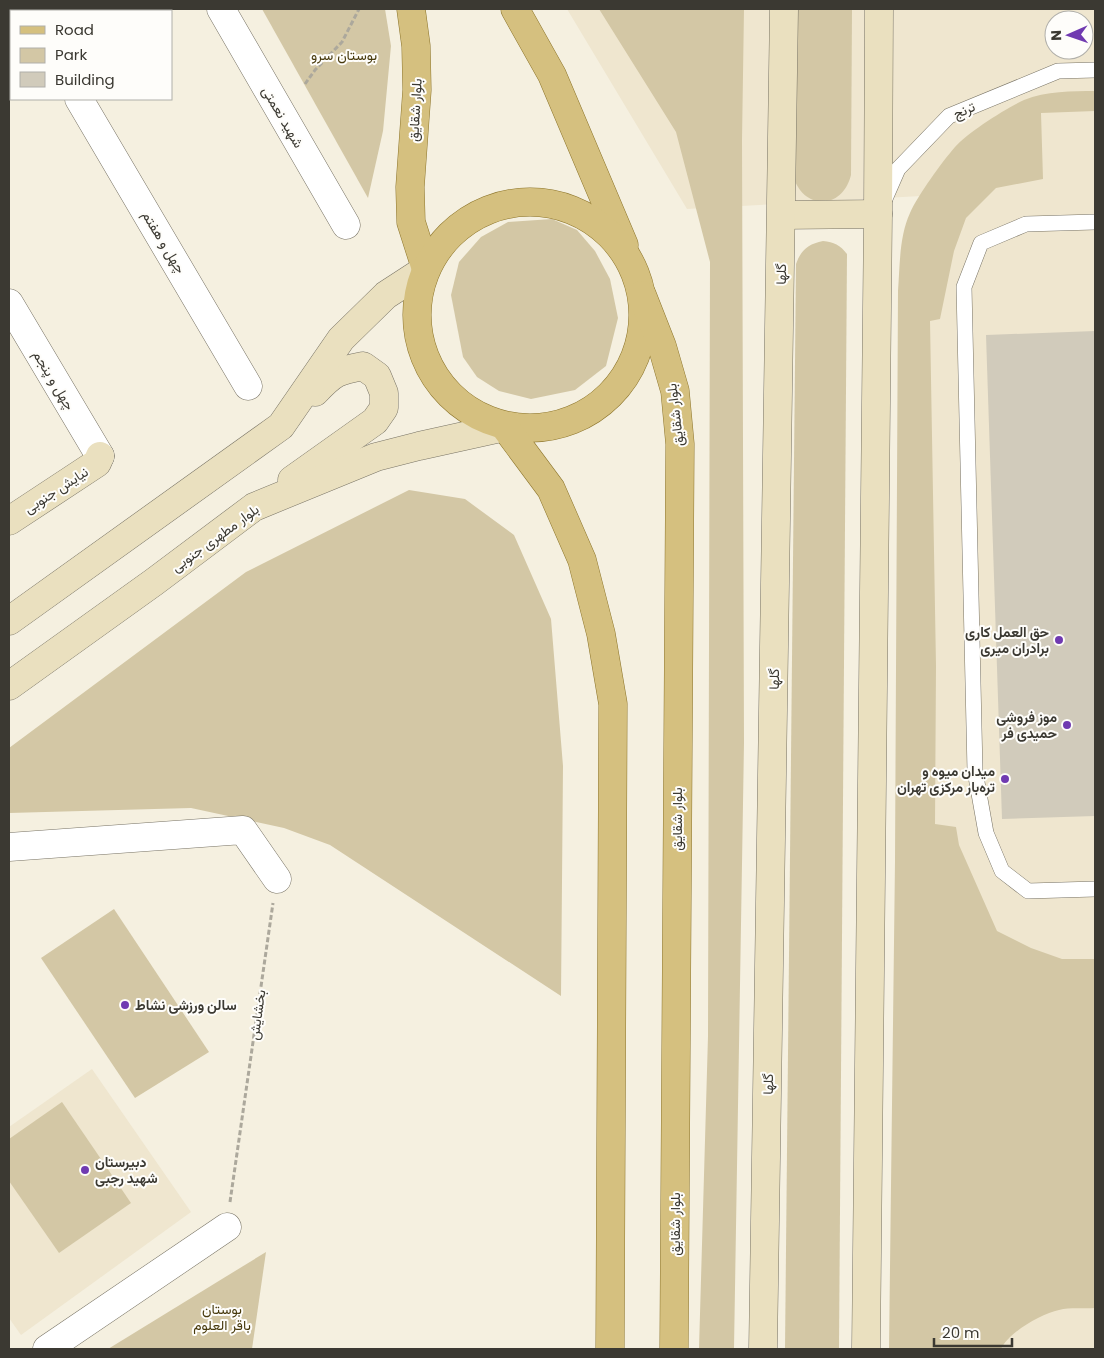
<svg xmlns="http://www.w3.org/2000/svg" width="1104" height="1358" viewBox="0 0 1104 1358" font-family="Poppins,Vazirmatn,sans-serif">
	<style>
		.built { fill: #efe6cf; fill-rule: evenodd }
		.green { fill: #d3c7a5 }
		.building { fill: #d1cbbb }
		.lines { fill: none; stroke-linecap: round; stroke-linejoin: round }
		.lane-casing { stroke: #787365; stroke-width: 16 }
		.street-casing { stroke: #787365; stroke-width: 29 }
		.secondary-casing { stroke: #787365; stroke-width: 29 }
		.primary-casing { stroke: #8d752c; stroke-width: 29 }
		.path { stroke: #aca89c; stroke-width: 3; stroke-dasharray: 5 2.5; stroke-linecap: butt }
		.lane { stroke: #fff; stroke-width: 15 }
		.street { stroke: #fff; stroke-width: 28 }
		.secondary { stroke: #eae0bf; stroke-width: 28 }
		.primary { stroke: #d5c07f; stroke-width: 28 }
		.poi-dot { fill: #703ab1; stroke: #fefdfa; stroke-width: 2 }
		.labels { text-anchor: middle; dominant-baseline: central; stroke-width: 4; stroke-linejoin: round; paint-order: stroke }
		.park-label { font-size: 14px; fill: #47390c; stroke: #fefdfa }
		.street-label { font-size: 14px; fill: #3b3932; stroke: #fefdfa }
		.poi-label { font-size: 14px; font-weight: bold; fill: #3b3932; stroke: #fefdfa; text-anchor: end }
	</style>
	<rect width="100%" height="100%" fill="#f5f0e0"/>
	<g class="built">
		<path d="M 567,9 L 1095,9 L 1095,1349 L 908,1349 L 921,196 L 687,209 ZM 1054,20 L 1084,20 L 1084,50 L 1054,50 Z"/>
		<path d="M 92,1069 L 191,1212 L 21,1335 L 9,1318 L 9,1127 Z"/>
	</g>
	<g class="green">
		<path d="M 262,9 L 385,9 L 391,46 L 383,131 L 368,198 Z"/>
		<path d="M 599,9 L 744,9 L 742,140 L 744,743 L 734,1349 L 699,1349 L 708,1036 L 710,262 L 676,132 Z"/>
		<path d="M 798,9 L 852,9 L 851,175 C 842,211 802,210 793,175 Z"/>
		<path d="M 1095,91 L 1095,111 L 1041,113 L 1043,179 L 996,188 L 966,218 L 954,251 L 940,319 L 930,321 L 936,666 L 935,824 L 956,827 L 959,845 L 997,931 L 1031,948 L 1062,959 L 1095,959 L 1095,1308 C 1084,1309 1070,1307 1059,1310 C 1041,1314 1009,1332 1001,1349 L 889,1349 L 895,861 L 898,291 C 900,266 899,237 910,213 C 918,195 942,162 955,147 C 967,133 1006,108 1024,100 C 1046,91 1072,91 1095,91 Z"/>
		<path d="M 552,219 L 577,230 L 595,251 L 610,279 L 618,318 L 606,366 L 575,390 L 531,399 L 499,391 L 477,377 L 463,357 L 451,295 L 459,262 L 481,237 L 508,222 Z"/>
		<path d="M 823,241 C 834,242 840,245 847,254 L 839,1349 L 785,1349 L 796,264 C 801,250 808,244 823,241 Z"/>
		<path d="M 409,490 L 465,499 L 514,535 L 551,619 L 563,766 L 561,996 L 330,845 L 284,828 L 191,808 L 9,813 L 9,748 L 246,572 Z"/>
		<path d="M 114,909 L 209,1052 L 135,1098 L 41,958 Z"/>
		<path d="M 62,1102 L 131,1203 L 59,1253 L 9,1181 L 9,1139 Z"/>
		<path d="M 266,1252 L 252,1349 L 108,1349 Z"/>
	</g>
	<path class="building" d="M 1095,331 L 1095,816 L 1002,819 L 986,335 Z"/>
	<g class="lines">
		<defs>
			<g id="lane">
				<path d="M 884,201 L 898,169 L 949,116 L 1058,71 L 1095,70"/>
				<path d="M 1095,222 L 1026,224 L 981,243 L 964,287 L 975,771 L 986,833 L 1002,871 L 1028,891 L 1095,889"/>
			</g>
			<g id="street">
				<path d="M 26,9 L 27,11"/>
				<path d="M 221,9 L 346,225"/>
				<path d="M 79,99 L 248,386"/>
				<path d="M 9,303 L 100,456"/>
				<path d="M 9,847 L 243,830 L 277,879"/>
				<path d="M 47,1349 L 227,1227"/>
			</g>
			<g id="secondary">
				<path d="M 782,215 L 878,214"/>
				<path d="M 292,480 L 375,421 L 384,408 L 384,393 L 377,376 L 363,366 C 337,371 334,372 315,392"/>
				<path d="M 9,521 L 97,463 L 100,456"/>
				<path d="M 9,621 L 281,426 L 341,339 L 386,295 L 426,269"/>
				<path d="M 9,686 L 154,582 L 254,507 L 376,457 L 419,446 L 505,427"/>
				<path d="M 763,1349 L 784,9"/>
				<path d="M 866,1349 L 878,214 L 879,9"/>
			</g>
			<g id="primary">
				<path d="M 411,9 L 416,46 L 417,90 L 410,187 L 411,222 L 426,269"/>
				<path d="M 515,9 L 552,75 L 624,245"/>
				<circle cx="530" cy="315" r="113"/>
				<path d="M 642,295 L 662,346 L 675,391 L 680,444 L 674,1349"/>
				<path d="M 505,427 L 551,489 L 582,560 L 601,634 L 613,704 L 610,1349"/>
			</g>
		</defs>
		<use href="#lane" class="lane-casing"/>
		<use href="#street" class="street-casing"/>
		<use href="#secondary" class="secondary-casing"/>
		<use href="#primary" class="primary-casing"/>
		<g class="path">
			<path d="M 305,84 L 315,70 L 342,42 L 359,9"/>
			<path d="M 230,1202 L 273,903"/>
		</g>
		<use href="#lane" class="lane"/>
		<use href="#street" class="street"/>
		<use href="#secondary" class="secondary"/>
		<use href="#primary" class="primary"/>
	</g>
	<g class="poi-dot">
		<circle cx="1059" cy="640" r="5"/>
		<circle cx="1067" cy="725" r="5"/>
		<circle cx="1005" cy="779" r="5"/>
		<circle cx="125" cy="1005" r="5"/>
		<circle cx="85" cy="1170" r="5"/>
	</g>
	<g class="labels">
		<g class="park-label">
			<text x="344" y="55">بوستان سرو</text>
			<text x="222" y="1309">بوستان<tspan x="222" dy="16">باقر العلوم</tspan></text>
		</g>
		<g class="street-label">
			<text transform="translate(415 110) rotate(-87)">بلوار شقایق</text>
			<text transform="translate(964 110) rotate(-24)">ترنج</text>
			<text transform="translate(283 117) rotate(60)">شهید نعمتی</text>
			<text transform="translate(164 242) rotate(59)">چهل و هفتم</text>
			<text transform="translate(781 274) rotate(-89)">گلها</text>
			<text transform="translate(54 380) rotate(59)">چهل و پنجم</text>
			<text transform="translate(675 415) rotate(-97)">بلوار شقایق</text>
			<text transform="translate(56 490) rotate(-33)">نیایش جنوبی</text>
			<text transform="translate(215 538) rotate(-36)">بلوار مطهری جنوبی</text>
			<text transform="translate(774 679) rotate(-89)">گلها</text>
			<text transform="translate(677 819) rotate(-90)">بلوار شقایق</text>
			<text transform="translate(257 1015) rotate(-82)">بخشایش</text>
			<text transform="translate(768 1084) rotate(-89)">گلها</text>
			<text transform="translate(675 1224) rotate(-90)">بلوار شقایق</text>
		</g>
		<g class="poi-label">
			<text x="1049" y="632">حق العمل کاری<tspan x="1049" dy="16">برادران میری</tspan></text>
			<text x="1057" y="717">موز فروشی<tspan x="1057" dy="16">حمیدی فر</tspan></text>
			<text x="995" y="771">میدان میوه و<tspan x="995" dy="16">تره‌بار مرکزی تهران</tspan></text>
			<text x="135" y="1005" text-anchor="start">سالن ورزشی نشاط</text>
			<text x="95" y="1162" text-anchor="start">دبیرستان<tspan x="95" dy="16">شهید رجبی</tspan></text>
		</g>
	</g>
	<rect width="1104" height="1358" fill="none" stroke="#3b3932" stroke-width="20"/>
	<rect x="10" y="10" width="162" height="90" fill="#fefdfa" stroke="#b0afaa"/>
	<rect x="20" y="26" width="25" height="8" fill="#d5c07f" stroke="#b0afaa"/>
	<text x="55" y="35" font-size="15" fill="#3b3932">Road</text>
	<rect x="20" y="48" width="25" height="15" fill="#d3c7a5" stroke="#b0afaa"/>
	<text x="55" y="60" font-size="15" fill="#3b3932">Park</text>
	<rect x="20" y="72" width="25" height="15" fill="#d1cbbb" stroke="#b0afaa"/>
	<text x="55" y="85" font-size="15" fill="#3b3932">Building</text>
	<g transform="translate(1069 35) rotate(268)"><circle r="24" fill="#fefdfa" stroke="#b0afaa"/>
	<path d="M0-4L9 19L0 12L-9 19Z" fill="#703ab1"/>
	<text y="-8" font-size="14" font-weight="bold" text-anchor="middle" fill="#3b3932">N</text>
	</g>
	<path d="M934 1338v8h78v-8" fill="none" stroke="#3b3932" stroke-width="2.5"/>
	<text x="942" y="1338" font-size="15" fill="#3b3932" stroke="#fefdfa" stroke-width="4" paint-order="stroke">20 m</text>
</svg>
